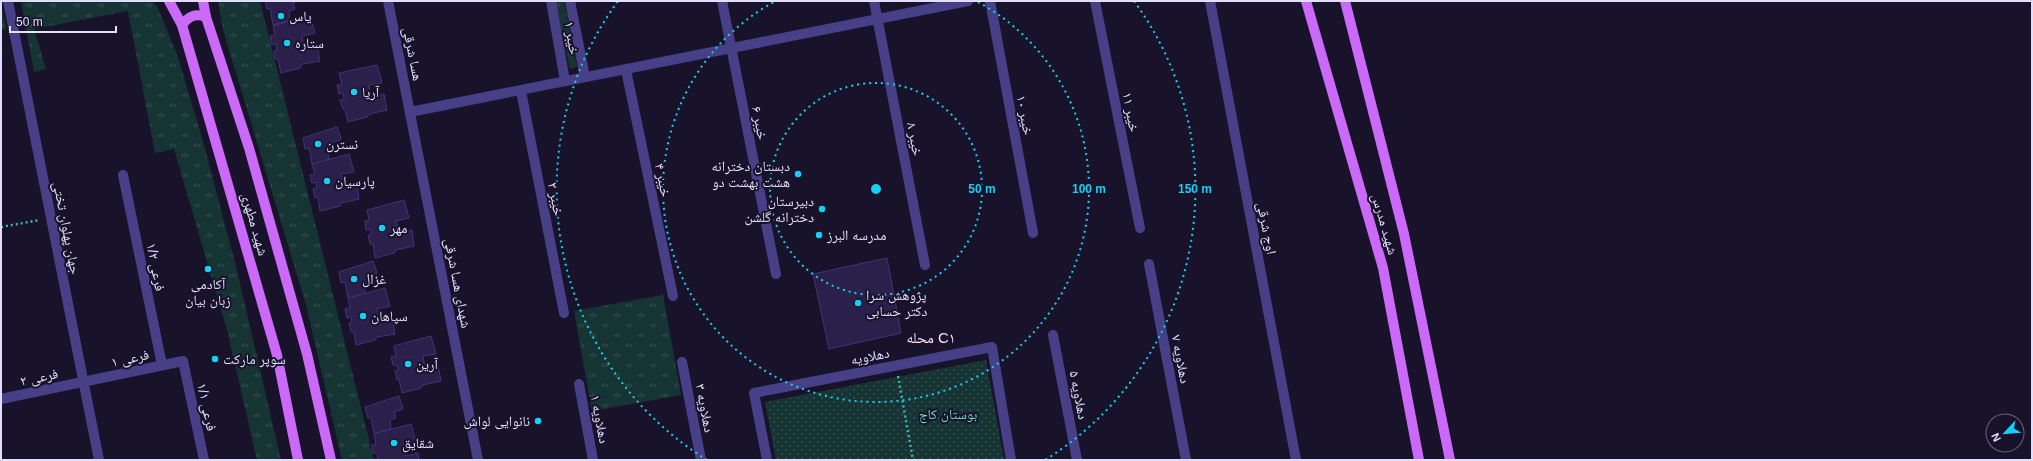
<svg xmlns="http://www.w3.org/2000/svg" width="2033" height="461" viewBox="0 0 2033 461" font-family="Arial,'Noto Naskh Arabic',sans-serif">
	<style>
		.grass { fill: url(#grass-tufts) }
		.park { fill: url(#park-dots) }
		.building { fill: #2b1f4b; stroke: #443375 }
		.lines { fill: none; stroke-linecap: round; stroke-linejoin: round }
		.path { stroke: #37b8b7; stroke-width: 2.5; stroke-dasharray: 2 3; stroke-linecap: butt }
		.minor { stroke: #474087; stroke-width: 10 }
		.major { stroke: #cb6af8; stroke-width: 10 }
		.ring { fill: none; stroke: #14d0f3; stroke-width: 2; stroke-dasharray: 2 4 }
		.poi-dot { fill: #14d0f3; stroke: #18132b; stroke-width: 1.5 }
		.labels { text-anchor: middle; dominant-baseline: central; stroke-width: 4; stroke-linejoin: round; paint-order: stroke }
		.poi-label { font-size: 14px; fill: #e3defd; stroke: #18132b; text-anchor: start }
		.street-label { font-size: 14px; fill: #e3defd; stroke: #18132b }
		.park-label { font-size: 14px; fill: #6cdbc6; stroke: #18132b }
		.neighbourhood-label { font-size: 15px; fill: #fde0f1; stroke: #18132b }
		.centre { fill: #14d0f3; stroke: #18132b; stroke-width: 2 }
		.ring-label { font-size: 12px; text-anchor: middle; font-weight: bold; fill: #14d0f3; stroke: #18132b; stroke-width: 4; stroke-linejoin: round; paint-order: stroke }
	</style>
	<defs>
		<pattern id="grass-tufts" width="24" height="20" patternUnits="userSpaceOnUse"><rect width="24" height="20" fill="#163434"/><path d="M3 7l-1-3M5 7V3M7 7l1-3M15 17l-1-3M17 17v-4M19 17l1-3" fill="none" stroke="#385152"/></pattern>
		<pattern id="park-dots" width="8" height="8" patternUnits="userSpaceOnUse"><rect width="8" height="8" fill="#163434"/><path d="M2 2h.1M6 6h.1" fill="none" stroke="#385152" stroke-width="1.8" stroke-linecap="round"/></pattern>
	</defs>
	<rect width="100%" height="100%" fill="#18132b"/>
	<g class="grass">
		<path d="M 21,1 L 152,1 L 157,6 L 178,57 L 204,145 L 236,266 L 281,460 L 257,460 L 227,330 L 174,149 L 155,153 L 128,11 L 34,29 L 46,69 L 34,72 Z"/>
		<path d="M 218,1 L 260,1 L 374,460 L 342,460 L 306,305 L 223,30 Z"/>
		<path d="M 555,1 L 564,1 L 577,67 L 570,69 Z"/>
		<path d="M 1,4 L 6,29 L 1,30 Z"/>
		<path d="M 663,295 L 681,395 L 592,411 L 574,311 Z"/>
	</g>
	<path class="park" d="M 986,360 L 1004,460 L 776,460 L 765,402 Z"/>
	<g class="building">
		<path d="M 265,1 L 298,1 L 293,3 L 295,9 L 289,11 L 290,20 L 273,25 L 270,8 L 267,9 Z"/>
		<path d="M 310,15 L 315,33 L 302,36 L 304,48 L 317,45 L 320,61 L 302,64 L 300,68 L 281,73 L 278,59 L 275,59 L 274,51 L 277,50 L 276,44 L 272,45 L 270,36 L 275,35 L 273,26 Z"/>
		<path d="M 377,65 L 382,83 L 369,85 L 371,97 L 384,94 L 387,110 L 369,114 L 367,117 L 348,122 L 345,109 L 343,109 L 340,100 L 344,99 L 343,93 L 339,94 L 337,85 L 342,85 L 339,73 Z"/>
		<path d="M 337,127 L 341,139 L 332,143 L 333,149 L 328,151 L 329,160 L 312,164 L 309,148 L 305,149 L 303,138 Z"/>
		<path d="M 349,154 L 354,172 L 341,174 L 344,186 L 357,183 L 359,199 L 341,203 L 340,206 L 320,211 L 318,198 L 315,198 L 313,189 L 317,188 L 316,182 L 312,183 L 310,175 L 315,174 L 312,164 Z"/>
		<path d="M 404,200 L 409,218 L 396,221 L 399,233 L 412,230 L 414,246 L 396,250 L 394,253 L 375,258 L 373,244 L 370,244 L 368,235 L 371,235 L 371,229 L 366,230 L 365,221 L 369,220 L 367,210 Z"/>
		<path d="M 887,258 L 901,333 L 829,349 L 813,274 Z"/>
		<path d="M 373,261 L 377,273 L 368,277 L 369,283 L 364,285 L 365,294 L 348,298 L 345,282 L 341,283 L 339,272 Z"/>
		<path d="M 385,288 L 390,306 L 377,309 L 380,321 L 392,317 L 395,334 L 377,337 L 375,340 L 356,345 L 354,332 L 351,332 L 349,323 L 352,322 L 351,317 L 347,318 L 345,309 L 350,308 L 348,298 Z"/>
		<path d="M 431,336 L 436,354 L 423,356 L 425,368 L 438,365 L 441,381 L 423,385 L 421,388 L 402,393 L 399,379 L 397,380 L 395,371 L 398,370 L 397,365 L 393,365 L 391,357 L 396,356 L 394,346 Z"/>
		<path d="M 399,396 L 403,409 L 394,412 L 396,418 L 390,420 L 391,429 L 374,434 L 371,418 L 368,418 L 365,407 Z"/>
		<path d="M 411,424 L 416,442 L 403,445 L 406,456 L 418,453 L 419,460 L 375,460 L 378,458 L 377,453 L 373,453 L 372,445 L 376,444 L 374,434 Z"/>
	</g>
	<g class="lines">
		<g class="path">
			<path d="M 1,227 L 40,220"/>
			<path d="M 898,376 L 913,460"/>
		</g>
		<g class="minor">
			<path d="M 8,1 L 99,460"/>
			<path d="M 388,1 L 478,460"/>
			<path d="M 551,1 L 565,81"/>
			<path d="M 570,1 L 585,77"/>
			<path d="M 722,1 L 776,274"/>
			<path d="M 874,1 L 925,265"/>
			<path d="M 990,1 L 1033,233"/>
			<path d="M 1095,1 L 1140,228"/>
			<path d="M 1210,1 L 1296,460"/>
			<path d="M 626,70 L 673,296"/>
			<path d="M 521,91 L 564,313"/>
			<path d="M 410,112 L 968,1"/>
			<path d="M 123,175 L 162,365"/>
			<path d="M 1149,264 L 1186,460"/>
			<path d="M 1053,335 L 1077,460"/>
			<path d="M 682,362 L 701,460"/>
			<path d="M 579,384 L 593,460"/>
			<path d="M 1,399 L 183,361 L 204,460"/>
			<path d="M 767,460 L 754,393 L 992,347 L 1011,460"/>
		</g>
		<g class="major">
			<path d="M 169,1 L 182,25 L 277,355 L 298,460"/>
			<path d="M 203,1 L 206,17 L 249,148 L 307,354 L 331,460"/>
			<path d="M 1306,1 L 1383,268 L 1419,460"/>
			<path d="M 1345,1 L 1404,234 L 1450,460"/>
			<path d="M 182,25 C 189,16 195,13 206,17"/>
		</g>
	</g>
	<g class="ring">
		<circle cx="876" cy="189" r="106"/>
		<path d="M978 2A213 213 0 1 1 774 2"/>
		<path d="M707 460A319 319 0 0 1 618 1M1134 1A319 319 0 0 1 1045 460"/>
	</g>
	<g class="poi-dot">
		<circle cx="281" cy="16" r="4"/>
		<circle cx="287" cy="43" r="4"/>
		<circle cx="354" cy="92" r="4"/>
		<circle cx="318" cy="144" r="4"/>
		<circle cx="798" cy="174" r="4"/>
		<circle cx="327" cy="181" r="4"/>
		<circle cx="822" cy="209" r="4"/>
		<circle cx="382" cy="228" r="4"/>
		<circle cx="819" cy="235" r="4"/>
		<circle cx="208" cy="269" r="4"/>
		<circle cx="354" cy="279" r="4"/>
		<circle cx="858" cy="303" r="4"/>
		<circle cx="363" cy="316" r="4"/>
		<circle cx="215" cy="359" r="4"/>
		<circle cx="408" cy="364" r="4"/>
		<circle cx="538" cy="421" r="4"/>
		<circle cx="394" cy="443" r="4"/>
	</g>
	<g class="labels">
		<g class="poi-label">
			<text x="289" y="16">یاس</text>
			<text x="295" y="43">ستاره</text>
			<text x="362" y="92">آریا</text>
			<text x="326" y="144">نسترن</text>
			<text x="790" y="166" text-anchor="end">دبستان دخترانه<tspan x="790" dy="16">هشت بهشت دو</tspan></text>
			<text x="335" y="181">پارسیان</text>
			<text x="814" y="201" text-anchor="end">دبیرستان<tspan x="814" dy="16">دخترانه گلشن</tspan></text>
			<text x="390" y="228">مهر</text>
			<text x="827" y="235">مدرسه البرز</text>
			<text x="362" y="279">غزال</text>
			<text x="208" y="284" text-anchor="middle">آکادمی<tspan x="208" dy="16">زبان بیان</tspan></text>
			<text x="866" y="295">پژوهش سرا<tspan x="866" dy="16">دکتر حسابی</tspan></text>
			<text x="371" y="316">سپاهان</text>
			<text x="223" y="359">سوپر مارکت</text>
			<text x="416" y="364">آرین</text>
			<text x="530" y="421" text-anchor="end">نانوایی لواش</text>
			<text x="402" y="443">شقایق</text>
		</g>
		<g class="street-label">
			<text transform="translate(572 38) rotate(80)">خیبر ۱</text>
			<text transform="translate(413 54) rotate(79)">هسا شرقی</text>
			<text transform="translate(1131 112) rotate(79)">خیبر ۱۱</text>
			<text transform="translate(1025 115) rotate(79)">خیبر ۱۰</text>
			<text transform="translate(760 123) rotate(79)">خیبر ۶</text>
			<text transform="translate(915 139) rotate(79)">خیبر ۸</text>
			<text transform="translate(663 180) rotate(78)">خیبر ۴</text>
			<text transform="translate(556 199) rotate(79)">خیبر ۲</text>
			<text transform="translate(255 224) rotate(74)">شهید مطهری</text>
			<text transform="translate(1385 224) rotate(74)">شهید مدرس</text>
			<text transform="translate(67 228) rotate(79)">جهان پهلوان تختی</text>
			<text transform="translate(1267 228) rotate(79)">اوج شرقی</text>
			<text transform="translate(156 267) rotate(79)">فرعی ۱/۲</text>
			<text transform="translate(458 283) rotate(79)">شهدای هسا شرقی</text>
			<text transform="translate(870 356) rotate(-11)">دهلاویه</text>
			<text transform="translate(130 358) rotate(-12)">فرعی ۱</text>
			<text transform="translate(1181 359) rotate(79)">دهلاویه ۷</text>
			<text transform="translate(39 377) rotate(-12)">فرعی ۲</text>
			<text transform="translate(1079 395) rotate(79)">دهلاویه ۵</text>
			<text transform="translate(207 407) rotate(78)">فرعی ۱/۱</text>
			<text transform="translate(705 408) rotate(79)">دهلاویه ۳</text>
			<text transform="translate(600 419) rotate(79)">دهلاویه ۱</text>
		</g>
		<g class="park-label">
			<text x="948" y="414">بوستان کاج</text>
		</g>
		<g class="neighbourhood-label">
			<text x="931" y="337">محله C۱</text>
		</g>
	</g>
	<circle cx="876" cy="189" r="6" class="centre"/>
	<g class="ring-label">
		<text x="982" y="193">50 m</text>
		<text x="1089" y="193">100 m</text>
		<text x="1195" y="193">150 m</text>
	</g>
	<rect width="2033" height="461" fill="none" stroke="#e3defd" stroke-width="4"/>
	<g transform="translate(2005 433) rotate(244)"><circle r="19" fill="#18132b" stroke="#69647f"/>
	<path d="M0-3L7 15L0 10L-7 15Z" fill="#14d0f3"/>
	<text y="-6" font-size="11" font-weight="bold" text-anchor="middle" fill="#e3defd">N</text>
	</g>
	<path d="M10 26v6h106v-6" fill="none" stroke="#e3defd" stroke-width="2"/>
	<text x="16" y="26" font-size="12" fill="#e3defd" stroke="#18132b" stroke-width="3" paint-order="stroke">50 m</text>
</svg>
